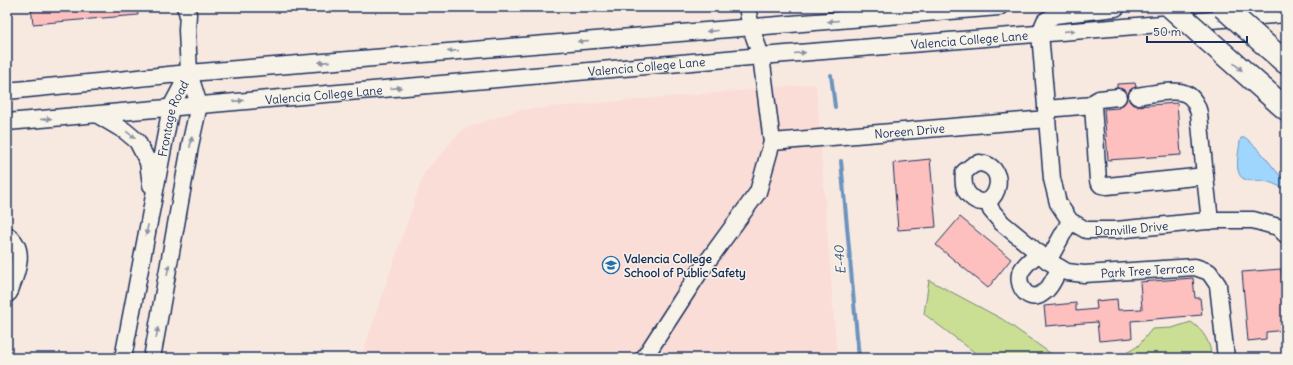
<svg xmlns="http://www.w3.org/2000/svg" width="1293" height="365" viewBox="0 0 1293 365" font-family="Delius,sans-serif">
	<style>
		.built { fill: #faddd6 }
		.green { fill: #cbdf94; stroke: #738779 }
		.water { fill: #9ed6fe; stroke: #6a93be }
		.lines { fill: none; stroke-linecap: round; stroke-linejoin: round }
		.stream { stroke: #6a93be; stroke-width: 4 }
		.building { fill: #fdc0be; stroke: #1b2f5e }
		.minor-casing { stroke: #1b2f5e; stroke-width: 19 }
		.highway-casing { stroke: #1b2f5e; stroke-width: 25 }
		.minor { stroke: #f7f3e8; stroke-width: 16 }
		.highway { stroke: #f7f3e8; stroke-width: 22 }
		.highway-bridge-casing { stroke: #1b2f5e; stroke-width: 25; stroke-linecap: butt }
		.highway-bridge { stroke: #f7f3e8; stroke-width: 22 }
		.oneway { fill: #8991a3 }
		.labels { text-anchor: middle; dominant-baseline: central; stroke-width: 3; stroke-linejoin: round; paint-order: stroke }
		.street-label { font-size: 12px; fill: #1b2f5e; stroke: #f7f3e8 }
		.poi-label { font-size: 12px; font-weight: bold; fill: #1b2f5e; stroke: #f7f3e8; text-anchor: start }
		.water-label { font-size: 13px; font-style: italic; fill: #35507e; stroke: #f7f3e8 }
	</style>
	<rect width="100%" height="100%" fill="#f8e9e0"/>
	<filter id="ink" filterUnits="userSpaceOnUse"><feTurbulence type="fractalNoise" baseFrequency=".025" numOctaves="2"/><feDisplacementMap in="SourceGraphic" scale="8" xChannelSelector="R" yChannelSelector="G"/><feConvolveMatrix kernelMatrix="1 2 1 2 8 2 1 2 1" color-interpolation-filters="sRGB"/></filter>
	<g filter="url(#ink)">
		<path class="built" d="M 816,84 L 837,358 L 361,358 L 424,173 L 463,129 L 519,110 Z"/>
		<g class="green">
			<path d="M 929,280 L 1002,319 L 1057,358 L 982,358 L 924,314 Z"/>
			<path d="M 1191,322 C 1204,331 1210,342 1212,358 L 1118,358 L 1138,346 L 1152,329 L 1172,328 Z"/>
		</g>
		<path class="water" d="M 1241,138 L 1246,138 L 1260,151 L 1286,183 L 1286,190 C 1278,186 1272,182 1263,181 C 1257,180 1250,182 1244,179 C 1233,174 1239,151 1240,141 Z"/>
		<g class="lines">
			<g class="stream">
				<path d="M 831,75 L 835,107"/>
				<path d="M 841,161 L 859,358"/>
			</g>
		</g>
		<g class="building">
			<path d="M 31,7 L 137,7 L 138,15 L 33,24 Z"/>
			<path d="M 1135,83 L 1136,87 L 1131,89 L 1128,93 L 1128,97 L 1130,102 L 1133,105 L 1137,105 L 1137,106 L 1177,103 L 1181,155 L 1108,160 L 1104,109 L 1119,108 L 1119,106 L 1123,105 L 1126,101 L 1127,96 L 1126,92 L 1122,89 L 1117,88 L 1117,84 Z"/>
			<path d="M 930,159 L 936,227 L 898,230 L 893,163 Z"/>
			<path d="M 960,217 L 1011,259 L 988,288 L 936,245 Z"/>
			<path d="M 1281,269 L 1286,330 L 1266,332 L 1266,339 L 1248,341 L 1242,272 Z"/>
			<path d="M 1193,278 L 1195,298 L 1200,298 L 1202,315 L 1131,321 L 1132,338 L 1099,341 L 1097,322 L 1046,326 L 1044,306 L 1076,303 L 1076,311 L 1097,309 L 1096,301 L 1117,299 L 1118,310 L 1142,309 L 1140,282 Z"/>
		</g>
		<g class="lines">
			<defs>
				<g id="minor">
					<path id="s1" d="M 1117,7 L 1115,8 L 1055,15 L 1045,21 L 1040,33 L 1052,179 L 1058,203 L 1070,221 L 1086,230 L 1116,230 L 1217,220 L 1253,220 L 1278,227 L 1286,235"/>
					<path d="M 7,91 L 189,73 L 999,7"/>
					<path d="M 1137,96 C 1149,94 1172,89 1184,93 C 1193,96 1197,105 1199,113 L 1205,176"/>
					<path d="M 1093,105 L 1094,102 L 1099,99 L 1118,97"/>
					<path d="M 1046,109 L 1093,105 L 1098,181 L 1101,185 L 1107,186 L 1205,176 L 1210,221"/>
					<path d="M 98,115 L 125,131 L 137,141 L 148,162 L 151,185"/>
					<path id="s2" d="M 7,122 L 761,56 L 1286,14"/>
					<path id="s3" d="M 772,142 L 1047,119"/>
					<path d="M 979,163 C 1014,166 994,221 969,195 C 963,189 963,180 964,172 L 973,165 Z"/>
					<path id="s4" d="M 988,201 L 991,210 L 1002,223 L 1048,261 L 1067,272 L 1084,274 L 1195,267 L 1209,272 L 1218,285 L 1226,358"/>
					<path d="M 7,235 C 28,249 16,274 9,293"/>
					<path d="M 1039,253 C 1032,259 1023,265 1020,274 C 1017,287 1029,304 1043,293 C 1051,288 1055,276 1060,268"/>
					<path d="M 1048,261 L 1070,221"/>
					<path id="s5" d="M 123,358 L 171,107 L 189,73"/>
					<path d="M 152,358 L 191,141 L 199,105 L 189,73 L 187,30 L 188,14 L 185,7"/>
					<path d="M 644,358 L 699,273 L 758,192 L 772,142 L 761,56 L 751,28 L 747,7"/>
				</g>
				<g id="highway">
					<path d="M 1209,41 L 1286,109"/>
					<path d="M 1269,48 L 1286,63"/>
				</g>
			</defs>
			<use href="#minor" class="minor-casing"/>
			<use href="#highway" class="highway-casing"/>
			<use href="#minor" class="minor"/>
			<use href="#highway" class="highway"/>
			<defs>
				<g id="highway-bridge">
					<path d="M 1171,7 L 1209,41"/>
					<path d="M 1223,7 L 1269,48"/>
				</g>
			</defs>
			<use href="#highway-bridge" class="highway-bridge-casing"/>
			<use href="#highway-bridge" class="highway-bridge"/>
		</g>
		<defs><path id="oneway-solid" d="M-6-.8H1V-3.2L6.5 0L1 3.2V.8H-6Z"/></defs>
		<g class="oneway">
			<use href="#oneway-solid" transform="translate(833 21) rotate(175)"/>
			<use href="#oneway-solid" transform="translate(712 31) rotate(175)"/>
			<use href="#oneway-solid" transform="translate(1069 31) rotate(-5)"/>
			<use href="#oneway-solid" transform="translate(583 41) rotate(175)"/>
			<use href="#oneway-solid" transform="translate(453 51) rotate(175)"/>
			<use href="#oneway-solid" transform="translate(800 53) rotate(-5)"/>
			<use href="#oneway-solid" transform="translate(324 62) rotate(175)"/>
			<use href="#oneway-solid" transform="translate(1238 67) rotate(41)"/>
			<use href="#oneway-solid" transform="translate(396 88) rotate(-5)"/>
			<use href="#oneway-solid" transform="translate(238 101) rotate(-5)"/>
			<use href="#oneway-solid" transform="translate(46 119) rotate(-5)"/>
			<use href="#oneway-solid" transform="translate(131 135) rotate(37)"/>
			<use href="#oneway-solid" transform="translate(191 142) rotate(-79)"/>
			<use href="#oneway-solid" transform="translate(147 230) rotate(101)"/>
			<use href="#oneway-solid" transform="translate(168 270) rotate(-80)"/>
			<use href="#oneway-solid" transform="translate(157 333) rotate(-80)"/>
		</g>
	</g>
	<defs>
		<symbol id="university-ring" viewBox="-11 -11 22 22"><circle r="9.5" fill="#f7f3e8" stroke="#1f6fb2" stroke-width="1.5"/><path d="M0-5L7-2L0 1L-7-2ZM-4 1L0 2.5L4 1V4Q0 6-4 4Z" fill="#1f6fb2"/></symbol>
	</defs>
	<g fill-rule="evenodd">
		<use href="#university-ring" x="601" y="255" width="20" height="20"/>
	</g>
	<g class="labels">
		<g class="street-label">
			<text stroke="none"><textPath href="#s2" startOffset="966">Valencia College Lane</textPath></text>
			<text stroke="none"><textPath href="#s2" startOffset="642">Valencia College Lane</textPath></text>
			<text stroke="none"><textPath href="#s2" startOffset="318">Valencia College Lane</textPath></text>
			<text stroke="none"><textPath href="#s5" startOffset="245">Frontage Road</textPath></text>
			<text stroke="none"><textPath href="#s3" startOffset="138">Noreen Drive</textPath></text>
			<text stroke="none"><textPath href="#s1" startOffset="344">Danville Drive</textPath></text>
			<text stroke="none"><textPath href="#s4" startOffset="189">Park Tree Terrace</textPath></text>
		</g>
		<g class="poi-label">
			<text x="624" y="258">Valencia College<tspan x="624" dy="14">School of Public Safety</tspan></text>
		</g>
		<g class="water-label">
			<text transform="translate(840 260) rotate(-95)">E-40</text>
		</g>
	</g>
	<rect width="1293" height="365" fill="none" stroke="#f7f3e8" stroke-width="24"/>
	<rect x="12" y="12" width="1269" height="341" fill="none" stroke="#1b2f5e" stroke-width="1.5" filter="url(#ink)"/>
	<path d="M1147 36v6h100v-6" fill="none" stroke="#1b2f5e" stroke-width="2"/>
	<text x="1153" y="36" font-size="12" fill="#1b2f5e" stroke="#f7f3e8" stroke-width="3" paint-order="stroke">50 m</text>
</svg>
